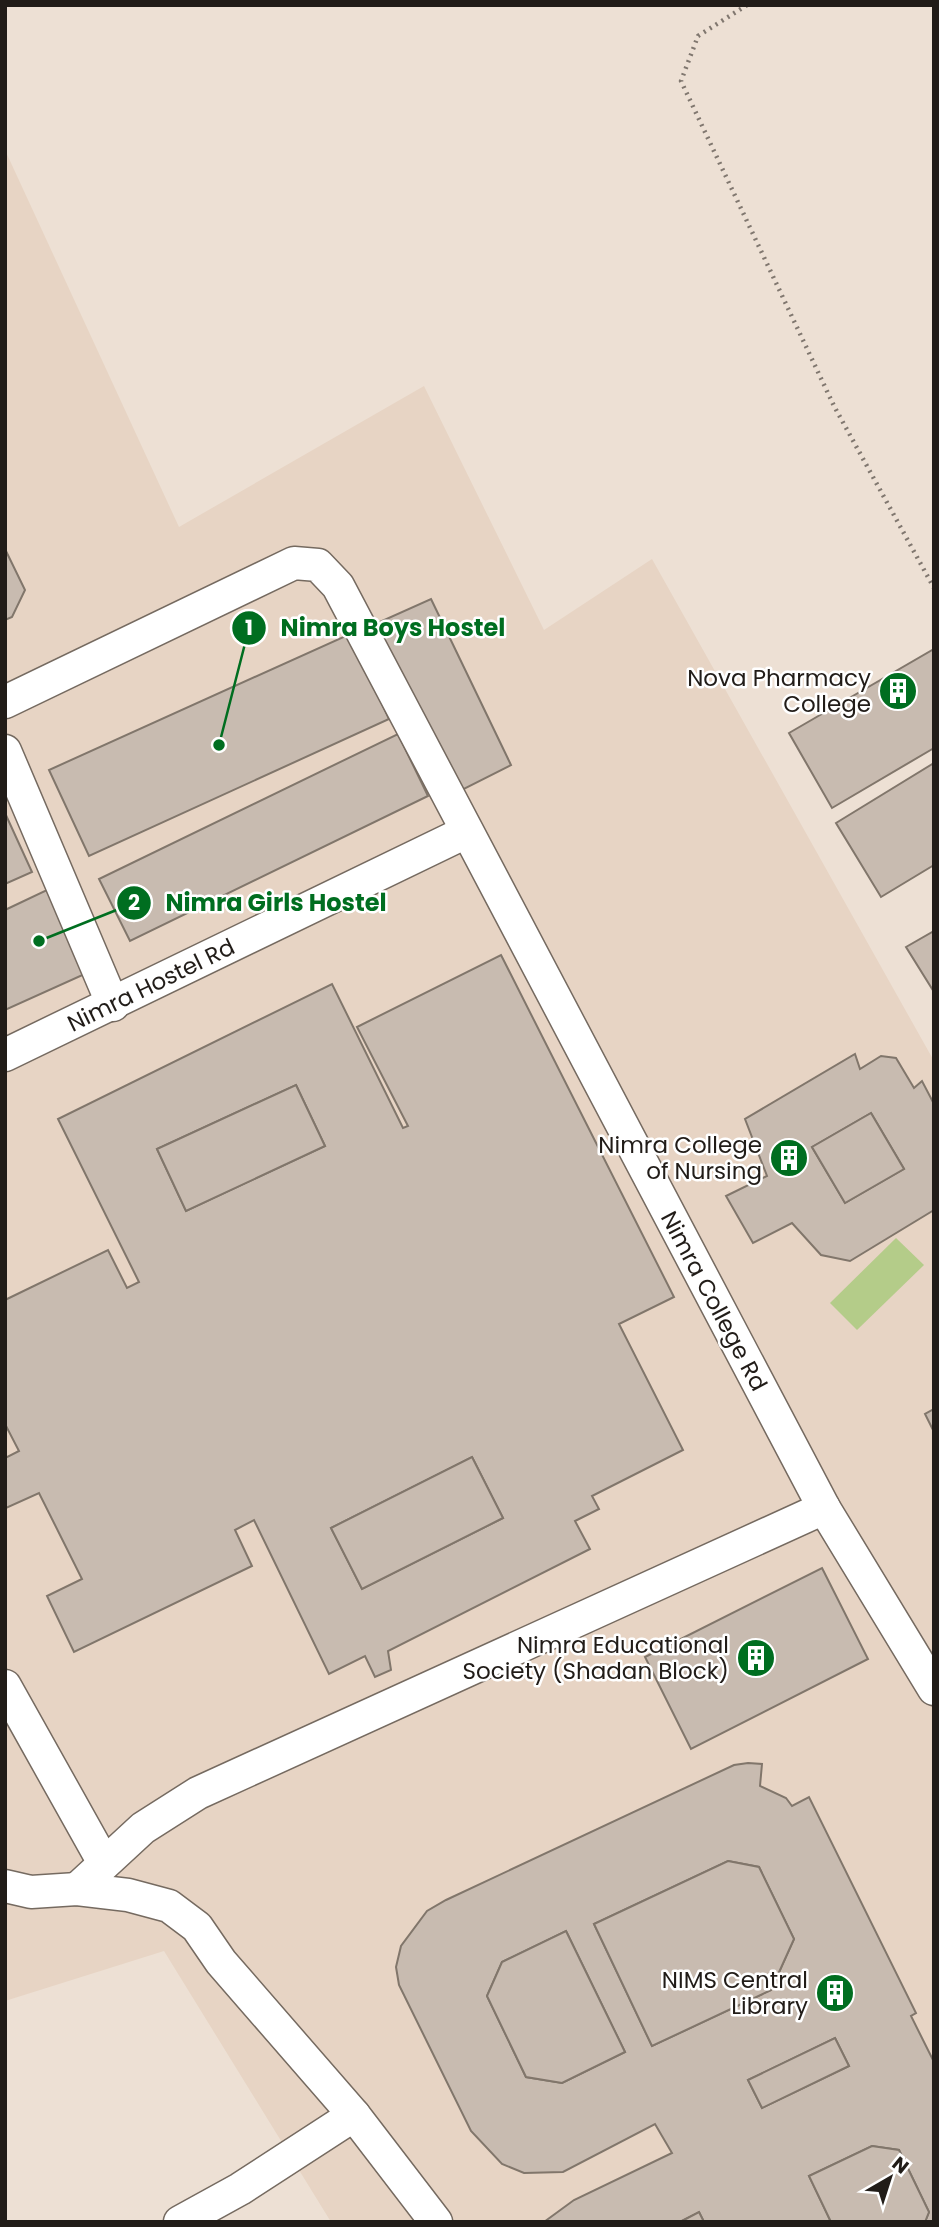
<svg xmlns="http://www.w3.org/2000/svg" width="939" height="2227" viewBox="0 0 939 2227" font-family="Poppins,sans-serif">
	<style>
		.built { fill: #e7d4c4 }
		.green { fill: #b4cc89 }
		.building { fill: #c8bbb0; stroke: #81766b; stroke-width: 2; fill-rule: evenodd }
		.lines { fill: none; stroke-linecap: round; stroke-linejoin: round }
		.minor-casing { stroke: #756a60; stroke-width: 35 }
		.path { stroke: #80776f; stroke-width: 4.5; stroke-dasharray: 2 5; stroke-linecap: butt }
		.minor { stroke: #fff; stroke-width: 32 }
		.labels { text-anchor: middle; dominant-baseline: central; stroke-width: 5; stroke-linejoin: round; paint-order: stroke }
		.poi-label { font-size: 23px; fill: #211c18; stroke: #fff; text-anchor: end }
		.street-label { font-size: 23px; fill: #211c18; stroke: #fff }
		.leader { fill: none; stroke: #006e20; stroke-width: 2.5 }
		.callout-dot { fill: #006e20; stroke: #fff; stroke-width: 2.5 }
		.mark-label { font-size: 21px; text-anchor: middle; font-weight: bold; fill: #fff }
		.callout-label { font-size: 24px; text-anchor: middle; font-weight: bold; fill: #006e20; stroke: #fff; stroke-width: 5; stroke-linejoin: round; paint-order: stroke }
	</style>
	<rect width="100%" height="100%" fill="#ede0d4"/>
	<path class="built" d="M 5,150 L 179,527 L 424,386 L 544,630 L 652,559 L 934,1061 L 934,2222 L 331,2222 L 164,1951 L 5,2001 Z"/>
	<path class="green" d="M 896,1238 L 924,1265 L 857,1330 L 830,1303 Z"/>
	<g class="building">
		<path d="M 5,549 L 25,590 L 12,617 L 5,620 Z"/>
		<path d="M 431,599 L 511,765 L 450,796 L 373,625 Z"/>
		<path d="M 350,634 L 389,719 L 89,856 L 49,770 Z"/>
		<path d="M 934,649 L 934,748 L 832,808 L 789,733 Z"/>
		<path d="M 398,734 L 428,796 L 130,941 L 99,879 Z"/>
		<path d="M 934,763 L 934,865 L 881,897 L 836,823 Z"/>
		<path d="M 5,813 L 32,872 L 5,884 Z"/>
		<path d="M 49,889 L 87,973 L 5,1010 L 5,910 Z"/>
		<path d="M 934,931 L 934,992 L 906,947 Z"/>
		<path d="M 501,955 L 674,1297 L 619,1324 L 683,1450 L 592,1496 L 599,1509 L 575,1521 L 590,1549 L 388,1651 L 391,1670 L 375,1677 L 365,1656 L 329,1674 L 254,1520 L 235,1530 L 252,1566 L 74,1652 L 47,1596 L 82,1579 L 39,1493 L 6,1508 L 5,1506 L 5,1458 L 19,1451 L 5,1424 L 5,1300 L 108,1250 L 127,1288 L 139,1282 L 58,1119 L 332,984 L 403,1128 L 408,1126 L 357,1027 ZM 296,1085 L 325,1146 L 186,1211 L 157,1149 ZM 472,1457 L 503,1518 L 362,1589 L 331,1528 Z"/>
		<path d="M 855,1054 L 860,1069 L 881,1056 L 896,1058 L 914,1088 L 922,1081 L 934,1104 L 934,1210 L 850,1261 L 821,1255 L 792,1223 L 753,1243 L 726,1196 L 767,1176 L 745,1119 ZM 871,1113 L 904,1169 L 845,1203 L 812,1147 Z"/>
		<path d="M 296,1085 L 325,1146 L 186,1211 L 157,1149 Z"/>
		<path d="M 871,1113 L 904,1169 L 845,1203 L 812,1147 Z"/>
		<path d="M 934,1409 L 934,1432 L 925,1414 Z"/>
		<path d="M 472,1457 L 503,1518 L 362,1589 L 331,1528 Z"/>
		<path d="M 822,1568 L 868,1659 L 691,1749 L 645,1657 Z"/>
		<path d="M 748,1763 L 762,1764 L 760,1786 L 786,1798 L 792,1806 L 809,1797 L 916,2013 L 911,2016 L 934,2062 L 934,2222 L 925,2222 L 929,2212 L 899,2150 L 872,2146 L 809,2176 L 831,2222 L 704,2222 L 699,2212 L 680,2222 L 544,2222 L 574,2200 L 672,2153 L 655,2124 L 563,2172 L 524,2173 L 502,2164 L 471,2131 L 399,1985 L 396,1967 L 401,1946 L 427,1911 L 446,1900 L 734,1765 ZM 728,1861 L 759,1867 L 794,1939 L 771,1990 L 652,2046 L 594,1924 ZM 566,1931 L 625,2052 L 562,2083 L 526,2077 L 487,1996 L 502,1962 ZM 835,2038 L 849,2066 L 762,2108 L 748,2080 Z"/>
		<path d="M 728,1861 L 759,1867 L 794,1939 L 771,1990 L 652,2046 L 594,1924 Z"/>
		<path d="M 566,1931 L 625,2052 L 562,2083 L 526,2077 L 487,1996 L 502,1962 Z"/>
		<path d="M 835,2038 L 849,2066 L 762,2108 L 748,2080 Z"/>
		<path d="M 872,2146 L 899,2150 L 929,2212 L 925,2222 L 831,2222 L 809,2176 Z"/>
		<path d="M 699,2212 L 704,2222 L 680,2222 Z"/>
	</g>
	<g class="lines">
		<defs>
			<g id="minor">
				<path d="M 5,702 L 294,563 L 318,565 L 338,586 L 824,1508 L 934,1689"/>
				<path d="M 5,751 L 113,1005"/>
				<path d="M 5,1055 L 466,832"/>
				<path d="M 5,1686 L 104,1863"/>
				<path d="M 5,1886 L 31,1892 L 77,1889 L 128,1895 L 169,1906 L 197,1927 L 221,1962 L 354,2115 L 240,2189 L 180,2222"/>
				<path d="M 77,1889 L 143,1828 L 198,1793 L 824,1508"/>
				<path d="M 354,2115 L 436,2222"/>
			</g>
		</defs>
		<use href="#minor" class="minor-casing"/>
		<path class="path" d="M 747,5 L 698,36 L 681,81 L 834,406 L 934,588"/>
		<use href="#minor" class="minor"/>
	</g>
	<defs>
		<symbol id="building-disc" viewBox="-11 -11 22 22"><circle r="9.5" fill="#006e20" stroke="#fff"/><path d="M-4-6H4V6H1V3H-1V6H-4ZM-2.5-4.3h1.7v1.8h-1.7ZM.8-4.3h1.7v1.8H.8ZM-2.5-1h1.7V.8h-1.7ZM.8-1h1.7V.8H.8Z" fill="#fff"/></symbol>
	</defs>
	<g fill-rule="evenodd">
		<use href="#building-disc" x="876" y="669" width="44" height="44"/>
		<use href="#building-disc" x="767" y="1136" width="44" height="44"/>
		<use href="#building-disc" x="734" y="1636" width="44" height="44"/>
		<use href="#building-disc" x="813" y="1971" width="44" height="44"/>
	</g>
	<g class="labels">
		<g class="poi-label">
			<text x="871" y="678">Nova Pharmacy<tspan x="871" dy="26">College</tspan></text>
			<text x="762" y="1145">Nimra College<tspan x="762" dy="26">of Nursing</tspan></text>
			<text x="729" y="1645">Nimra Educational<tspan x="729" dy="26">Society (Shadan Block)</tspan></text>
			<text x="808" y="1980">NIMS Central<tspan x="808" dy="26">Library</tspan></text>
		</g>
		<g class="street-label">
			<text transform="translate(151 985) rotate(-26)">Nimra Hostel Rd</text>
			<text transform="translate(714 1301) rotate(62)">Nimra College Rd</text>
		</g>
	</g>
	<path class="leader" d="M219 745L249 628M39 941L134 903"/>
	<g class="callout-dot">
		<circle cx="219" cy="745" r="7"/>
		<circle cx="39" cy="941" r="7"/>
		<circle cx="249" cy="628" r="18"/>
		<circle cx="134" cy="903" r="18"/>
	</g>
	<g class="mark-label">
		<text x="249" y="635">1</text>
		<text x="134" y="910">2</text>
	</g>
	<g class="callout-label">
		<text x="393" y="636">Nimra Boys Hostel</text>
		<text x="276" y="911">Nimra Girls Hostel</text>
	</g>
	<rect width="939" height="2227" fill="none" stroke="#211c18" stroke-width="14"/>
	<g transform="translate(890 2178) rotate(39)" stroke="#ffffff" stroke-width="5" paint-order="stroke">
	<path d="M0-5L12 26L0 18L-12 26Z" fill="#211c18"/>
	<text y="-10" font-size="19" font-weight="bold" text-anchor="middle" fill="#211c18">N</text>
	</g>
</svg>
